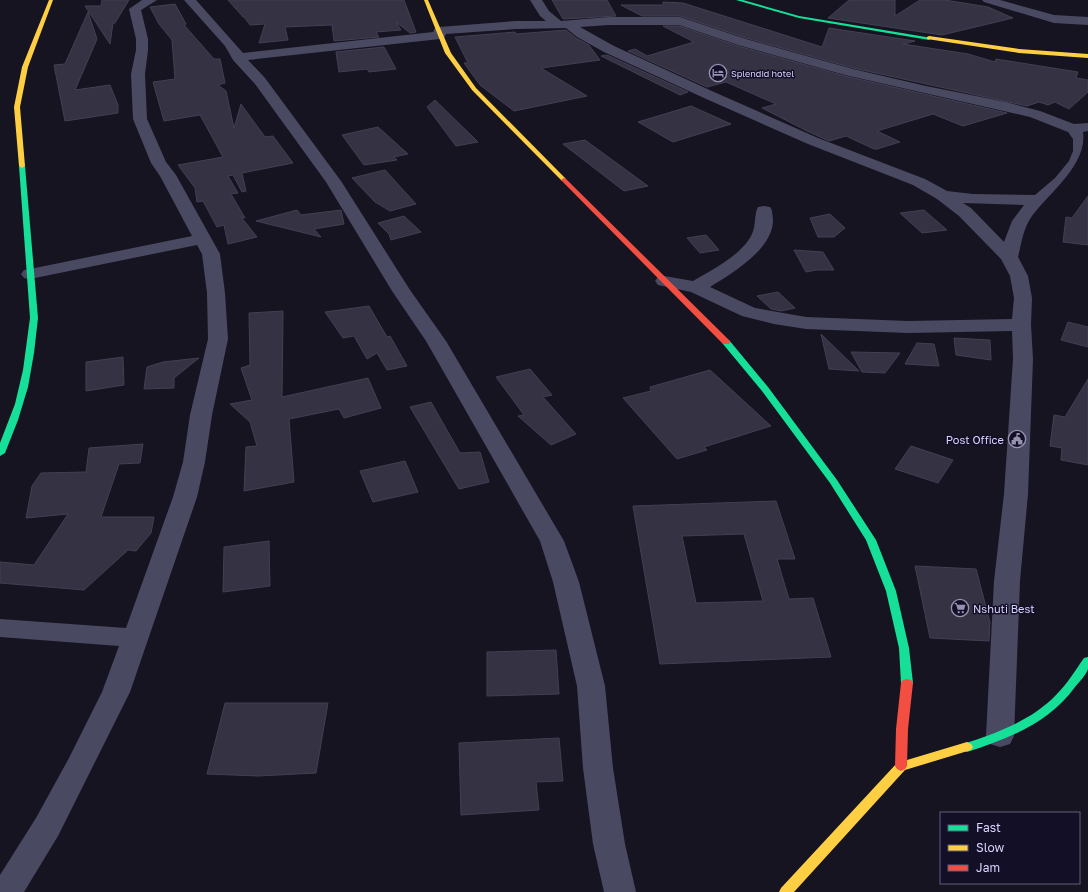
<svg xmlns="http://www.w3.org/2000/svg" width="1088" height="892" viewBox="0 0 1088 892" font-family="'Golos Text',sans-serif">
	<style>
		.building { fill: #343243; stroke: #433f54; fill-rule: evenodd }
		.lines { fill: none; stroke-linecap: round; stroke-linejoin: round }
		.street { fill: #4a4962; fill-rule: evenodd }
		.fast { fill: #16e098; fill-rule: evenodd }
		.slow { fill: #ffcf43; fill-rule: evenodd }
		.jam { fill: #f24e42; fill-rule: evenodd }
		.labels { text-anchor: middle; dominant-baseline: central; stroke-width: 3; stroke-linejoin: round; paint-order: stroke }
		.far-poi-label { font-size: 9px; fill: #d9d4ff; stroke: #130f26; text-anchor: start }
		.poi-label { font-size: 11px; fill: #d9d4ff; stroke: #130f26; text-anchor: end }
	</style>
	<rect width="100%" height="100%" fill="#161421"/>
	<g class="building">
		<path d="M 102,0 L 129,0 L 115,23 L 113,23 L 110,44 L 85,6 L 101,6 Z"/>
		<path d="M 228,0 L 404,0 L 416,32 L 410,33 L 396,22 L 401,30 L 376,32 L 379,37 L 334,41 L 332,25 L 285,27 L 288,40 L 259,43 L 265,24 L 250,25 L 244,17 L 243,17 Z"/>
		<path d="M 552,0 L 607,0 L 616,16 L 563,19 Z"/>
		<path d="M 849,0 L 895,0 L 895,16 L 920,0 L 945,0 L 988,7 L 1013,18 L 942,35 L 828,18 Z"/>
		<path d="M 663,2 L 683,3 L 822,47 L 829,28 L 915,41 L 903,44 L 968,54 L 995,62 L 996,59 L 1078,72 L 1076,78 L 1088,80 L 1088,92 L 1069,109 L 1055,102 L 1048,105 L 1039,102 L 1027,106 L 853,68 L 746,38 L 680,16 L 642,16 L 621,5 L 663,5 Z"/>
		<path d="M 175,4 L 186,24 L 184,25 L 214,59 L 220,59 L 225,83 L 218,85 L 226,91 L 234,128 L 241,104 L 265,137 L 273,136 L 293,163 L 242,173 L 246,191 L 242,192 L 233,175 L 228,176 L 238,193 L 231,194 L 245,218 L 241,217 L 257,237 L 228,244 L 224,225 L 217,227 L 203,201 L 197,202 L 195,188 L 178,165 L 223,157 L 200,115 L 164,121 L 153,82 L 175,79 L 172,40 L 159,24 L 150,7 Z"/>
		<path d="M 88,12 L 97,39 L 75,90 L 110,85 L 118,105 L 118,113 L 65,121 L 54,65 L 65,64 Z"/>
		<path d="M 663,26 L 679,26 L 738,46 L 845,76 L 1007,113 L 963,126 L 933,114 L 877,131 L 900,142 L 877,149 L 874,149 L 846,136 L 829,141 L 807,131 L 762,108 L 776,104 L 726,82 L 707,87 L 628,51 L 635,49 L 647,56 L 694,42 Z"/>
		<path d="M 566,30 L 576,38 L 589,45 L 600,60 L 541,68 L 587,96 L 514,111 L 480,85 L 464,63 L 468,63 L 455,37 L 515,32 L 516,34 Z"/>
		<path d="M 384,47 L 396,69 L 369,72 L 367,69 L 339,72 L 336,52 Z"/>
		<path d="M 607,55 L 688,92 L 680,95 L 601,56 Z"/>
		<path d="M 435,100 L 478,142 L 456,146 L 427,107 Z"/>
		<path d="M 691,106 L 731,124 L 673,142 L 638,122 Z"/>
		<path d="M 378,127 L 408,154 L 394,157 L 397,160 L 364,165 L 342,135 Z"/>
		<path d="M 585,140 L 648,186 L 624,191 L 563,144 Z"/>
		<path d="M 385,170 L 416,204 L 390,211 L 375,202 L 352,178 Z"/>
		<path d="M 1088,196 L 1088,245 L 1063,242 L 1066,217 L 1072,218 Z"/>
		<path d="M 297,210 L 301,215 L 341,210 L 344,224 L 314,229 L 321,237 L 256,221 Z"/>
		<path d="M 924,210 L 947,230 L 922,233 L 900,213 Z"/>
		<path d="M 830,214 L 845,228 L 834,237 L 818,237 L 810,218 Z"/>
		<path d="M 404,216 L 421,232 L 391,240 L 389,234 L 378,223 Z"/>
		<path d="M 706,235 L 719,250 L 700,253 L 687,238 Z"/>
		<path d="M 794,250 L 823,252 L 834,270 L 816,270 L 806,272 Z"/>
		<path d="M 778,292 L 795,308 L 781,311 L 771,309 L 757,296 Z"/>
		<path d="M 369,306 L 387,337 L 390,336 L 407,366 L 387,370 L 377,353 L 367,359 L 354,336 L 343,338 L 325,312 Z"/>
		<path d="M 283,311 L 282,397 L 368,378 L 381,408 L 344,418 L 339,409 L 289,419 L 294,482 L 244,491 L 246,447 L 257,446 L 250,422 L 230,404 L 252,400 L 241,368 L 250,365 L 249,313 Z"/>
		<path d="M 1068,322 L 1088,327 L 1088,347 L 1061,340 Z"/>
		<path d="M 821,334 L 859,371 L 829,369 Z"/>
		<path d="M 954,338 L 990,340 L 991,360 L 956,355 Z"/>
		<path d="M 917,343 L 934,344 L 939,366 L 905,364 Z"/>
		<path d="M 851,352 L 900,353 L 885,373 L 862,372 Z"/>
		<path d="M 123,357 L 124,385 L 86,391 L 86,362 Z"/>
		<path d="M 199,358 L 174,378 L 174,388 L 144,389 L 147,367 L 163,362 Z"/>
		<path d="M 530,369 L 552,395 L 543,397 L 576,434 L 551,445 L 518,416 L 524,415 L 496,377 Z"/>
		<path d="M 710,370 L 771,426 L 704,447 L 707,450 L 677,459 L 623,398 L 651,391 L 650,387 Z"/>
		<path d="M 1088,379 L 1088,465 L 1061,460 L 1062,448 L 1050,446 L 1054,415 L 1065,417 Z"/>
		<path d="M 431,402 L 460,453 L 480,452 L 489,482 L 459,489 L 410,407 Z"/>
		<path d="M 143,444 L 140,463 L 119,464 L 101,517 L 154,517 L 151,533 L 136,551 L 128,550 L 84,590 L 0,583 L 0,562 L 34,565 L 68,514 L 26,518 L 32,486 L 41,473 L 86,472 L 89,448 Z"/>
		<path d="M 911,446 L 953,460 L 938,483 L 895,469 Z"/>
		<path d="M 405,461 L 418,492 L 373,502 L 360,471 Z"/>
		<path d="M 776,501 L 795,559 L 777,559 L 789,599 L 813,598 L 831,657 L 660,664 L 633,506 ZM 744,534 L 763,601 L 696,603 L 682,536 Z"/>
		<path d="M 269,541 L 270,586 L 223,592 L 224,547 Z"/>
		<path d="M 915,566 L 976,569 L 990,622 L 989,641 L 930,638 Z"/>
		<path d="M 556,650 L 559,694 L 487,696 L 487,652 Z"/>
		<path d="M 225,703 L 328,703 L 316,773 L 258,776 L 207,774 Z"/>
		<path d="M 559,738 L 563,781 L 536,782 L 539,810 L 461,815 L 459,743 Z"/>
	</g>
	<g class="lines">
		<g class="street">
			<path d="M 142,0 L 157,0 L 141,10 L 148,39 L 148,50 L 145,74 L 147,119 L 166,162 L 176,175 L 220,254 L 225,293 L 228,339 L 212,415 L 205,462 L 197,497 L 130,692 L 58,836 L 24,892 L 0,892 L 0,875 L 36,818 L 69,758 L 102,692 L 119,646 L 0,637 L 0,619 L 126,628 L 173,497 L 183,462 L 190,415 L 208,339 L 207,293 L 202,254 L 197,245 L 30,279 L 24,278 L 21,274 L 24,270 L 30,269 L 192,236 L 160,176 L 151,163 L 133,119 L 131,74 L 136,50 L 136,39 L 129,9 Z"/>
			<path d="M 184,0 L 196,0 L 243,53 L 433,32 L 435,28 L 439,27 L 516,21 L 546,21 L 540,16 L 530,0 L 542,0 L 549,11 L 561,21 L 609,17 L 680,17 L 746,39 L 853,69 L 926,86 L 1006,102 L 1040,111 L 1074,124 L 1088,123 L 1088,131 L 1083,132 C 1088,166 1045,196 1030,219 C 1023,230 1021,245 1018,257 L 1028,276 L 1032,298 L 1031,325 L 1033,359 L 1028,494 L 1020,581 L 1014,736 L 1010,744 L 1000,747 L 990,744 L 986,736 L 994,581 L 1004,494 L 1013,359 L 1012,331 L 908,333 L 806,329 L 774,324 L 742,316 L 691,292 L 658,285 L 655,281 L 658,277 L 664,276 L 693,281 C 712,270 743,254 752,234 C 756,226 754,214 758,207 L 764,206 L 770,207 C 773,211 772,214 773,219 C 774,249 732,273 710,287 L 755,308 L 806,317 L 908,321 L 1012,319 L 1014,298 L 1010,276 L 1001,259 L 959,216 L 937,199 L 913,185 L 808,144 L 704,98 L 604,52 L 577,37 L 566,28 L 516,29 L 446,34 L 444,38 L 440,39 L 248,60 L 265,78 L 341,181 L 410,290 L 446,341 L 564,541 L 579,582 L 605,686 L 613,768 L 625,844 L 636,892 L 604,892 L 593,844 L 583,768 L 577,686 L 553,582 L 540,541 L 426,341 L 392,291 L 326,182 L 255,84 L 233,60 L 225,46 ZM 609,25 L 679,25 L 738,45 L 845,75 L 1030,117 L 1068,132 L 1073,139 L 1073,151 L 1069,161 L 1055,178 L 1035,195 L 973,194 L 947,191 L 925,179 L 818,138 L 714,92 L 614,46 L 580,27 ZM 963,203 L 1024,205 L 1012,221 L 1004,242 L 971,208 Z"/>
			<path d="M 982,0 L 1000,0 L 1054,15 L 1088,17 L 1088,25 L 1054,23 L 984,2 Z"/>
		</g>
		<g class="fast">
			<path d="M 736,0 L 743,0 L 799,16 L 932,38 L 929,40 L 799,18 Z"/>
			<path d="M 22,164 L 25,166 L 38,318 L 34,353 L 28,387 L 18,420 L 5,453 L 0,456 L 0,443 L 15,404 L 23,370 L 30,318 L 19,166 Z"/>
			<path d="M 723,340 L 729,340 L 768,387 L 837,480 L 876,540 L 896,591 L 909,648 L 913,683 L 911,686 L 907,687 L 903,686 L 901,683 L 899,648 L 886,591 L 866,540 L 830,483 L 762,391 L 723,344 L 722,342 Z"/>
			<path d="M 1088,657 C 1088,661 1088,666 1088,669 C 1086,675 1079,682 1075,687 C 1049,723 1008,739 967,752 L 963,750 L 961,747 L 963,744 C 996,733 1031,721 1056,695 C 1067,684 1075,671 1084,658 Z"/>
		</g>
		<g class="slow">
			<path d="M 49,0 L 53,0 L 28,67 L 20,107 L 25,166 L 22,168 L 19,166 L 14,107 L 22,67 Z"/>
			<path d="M 424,0 L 428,0 L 451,53 L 476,88 L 566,179 L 566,181 L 562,181 L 472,90 L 445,53 Z"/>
			<path d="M 929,36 L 1019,49 L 1088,54 L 1088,58 L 1019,53 L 927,39 L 927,37 Z"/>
			<path d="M 967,742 L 971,744 L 973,747 L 971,750 L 905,770 L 794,892 L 779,892 L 781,888 L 897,763 Z"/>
		</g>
		<g class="jam">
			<path d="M 564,178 L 566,179 L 729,340 L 730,342 L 729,344 L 723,344 L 562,181 L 561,180 Z"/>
			<path d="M 907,679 L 911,680 L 913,683 L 908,729 L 907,766 L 905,769 L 901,771 L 897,769 L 895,766 L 896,729 L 901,683 L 903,680 Z"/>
		</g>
	</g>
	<defs>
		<symbol id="hotel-ring" viewBox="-11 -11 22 22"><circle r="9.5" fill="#130f26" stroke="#9591b1" stroke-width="1.5"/><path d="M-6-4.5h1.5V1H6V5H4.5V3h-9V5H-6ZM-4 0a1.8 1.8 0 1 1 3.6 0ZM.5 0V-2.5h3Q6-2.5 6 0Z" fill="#9591b1"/></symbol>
		<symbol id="civic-ring" viewBox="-11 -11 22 22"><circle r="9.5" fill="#130f26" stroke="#9591b1" stroke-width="1.5"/><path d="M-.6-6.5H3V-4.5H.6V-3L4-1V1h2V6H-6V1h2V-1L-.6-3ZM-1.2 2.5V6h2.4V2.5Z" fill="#9591b1"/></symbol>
		<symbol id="supermarket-ring" viewBox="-11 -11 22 22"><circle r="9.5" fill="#130f26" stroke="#9591b1" stroke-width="1.5"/><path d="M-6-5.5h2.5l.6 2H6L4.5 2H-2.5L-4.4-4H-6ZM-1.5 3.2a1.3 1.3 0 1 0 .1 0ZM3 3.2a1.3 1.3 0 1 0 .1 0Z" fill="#9591b1"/></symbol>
	</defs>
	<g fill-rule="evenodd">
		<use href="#hotel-ring" x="708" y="63" width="20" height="20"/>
		<use href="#civic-ring" x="1007" y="429" width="20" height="20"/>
		<use href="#supermarket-ring" x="950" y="598" width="20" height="20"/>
	</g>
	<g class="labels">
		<g class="far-poi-label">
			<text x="731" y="73">Splendid hotel</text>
		</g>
		<g class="poi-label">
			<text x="1004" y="439">Post Office</text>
			<text x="973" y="608" text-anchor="start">Nshuti Best</text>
		</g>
	</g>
	<rect x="940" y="812" width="140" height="72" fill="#130f26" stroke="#625e7d"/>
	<rect x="948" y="825" width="20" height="6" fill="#16e098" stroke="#625e7d"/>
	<text x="976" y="832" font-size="12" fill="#d9d4ff">Fast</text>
	<rect x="948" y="845" width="20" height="6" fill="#ffcf43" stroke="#625e7d"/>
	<text x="976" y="852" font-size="12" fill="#d9d4ff">Slow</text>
	<rect x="948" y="865" width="20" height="6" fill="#f24e42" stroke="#625e7d"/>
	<text x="976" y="872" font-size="12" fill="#d9d4ff">Jam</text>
</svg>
